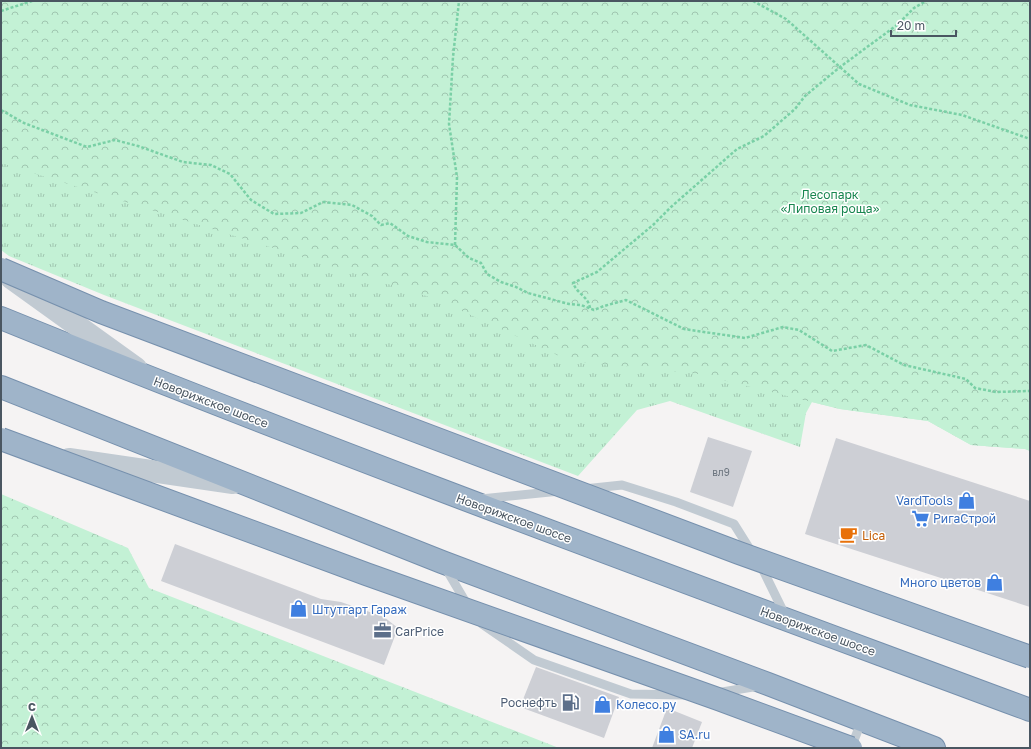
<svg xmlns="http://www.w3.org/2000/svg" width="1031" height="749" viewBox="0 0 1031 749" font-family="'Golos Text',sans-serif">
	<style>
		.grass { fill: url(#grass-tufts) }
		.forest { fill: url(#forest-crowns) }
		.building { fill: #cdcfd5 }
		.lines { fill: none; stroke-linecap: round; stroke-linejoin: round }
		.trunk-casing { stroke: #7690ad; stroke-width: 24 }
		.path { stroke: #7ad0a6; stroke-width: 2.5; stroke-dasharray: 3 2; stroke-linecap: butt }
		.service { stroke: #c1cad2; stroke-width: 9 }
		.tertiary { stroke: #c1cad2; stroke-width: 22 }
		.trunk { stroke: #9fb4c9; stroke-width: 22 }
		.trunk-bridge-casing { stroke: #7690ad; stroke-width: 24; stroke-linecap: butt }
		.trunk-bridge { stroke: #9fb4c9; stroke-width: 22 }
		.labels { text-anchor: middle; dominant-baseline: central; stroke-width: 3; stroke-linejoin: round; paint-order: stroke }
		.number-label { font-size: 10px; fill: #6b747e }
		.park-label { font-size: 12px; fill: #17864f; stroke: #fff }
		.street-label { font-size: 12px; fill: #4a5661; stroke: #fff }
		.shop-label { font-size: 12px; fill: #366cbe; stroke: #fff; text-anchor: start }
		.food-label { font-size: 12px; fill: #c56008; stroke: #fff; text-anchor: start }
		.service-label { font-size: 12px; fill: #4e5e75; stroke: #fff; text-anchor: start }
	</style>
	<defs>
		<pattern id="grass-tufts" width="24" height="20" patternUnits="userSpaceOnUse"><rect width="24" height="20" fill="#c3f1d5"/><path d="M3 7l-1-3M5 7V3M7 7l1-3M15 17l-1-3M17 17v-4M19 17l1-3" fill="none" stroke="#a0c6b0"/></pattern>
		<pattern id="forest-crowns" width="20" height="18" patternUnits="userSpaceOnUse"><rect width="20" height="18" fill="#c3f1d5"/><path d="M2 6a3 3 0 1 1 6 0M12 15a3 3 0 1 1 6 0" fill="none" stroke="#a0c6b0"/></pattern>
	</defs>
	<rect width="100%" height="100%" fill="#f5f3f3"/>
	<path class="grass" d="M 1,1 L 1030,1 L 1030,451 L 1025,449 L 971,445 L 928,421 L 840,409 L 812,402 L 806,413 L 800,447 L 670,401 L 637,410 L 578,476 L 104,295 L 9,256 L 1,250 Z"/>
	<g class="forest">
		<path d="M 1,1 L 1030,1 L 1030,451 L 1025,449 L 971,445 L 928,421 L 840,409 L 698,374 L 570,361 L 436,299 L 1,163 Z"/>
		<path d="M 1,494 L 128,548 L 149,588 L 559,748 L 1,748 Z"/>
	</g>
	<g class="building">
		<path d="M 708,437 L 752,451 L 733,507 L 690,492 Z"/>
		<path d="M 836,438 L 1030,501 L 1030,607 L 805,534 Z"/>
		<path d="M 175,544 L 321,599 L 341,602 L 384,617 L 398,628 L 384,665 L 161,581 Z"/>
		<path d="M 536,667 L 619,697 L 604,738 L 520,707 Z"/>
		<path d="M 667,708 L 702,722 L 692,748 L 652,748 Z"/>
	</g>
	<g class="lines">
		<defs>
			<g id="trunk">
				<path d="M 1,318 C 341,456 686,582 1030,710"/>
				<path d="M 1,387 L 442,562 L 768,684 L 934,748"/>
			</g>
		</defs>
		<use href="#trunk" class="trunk-casing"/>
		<g class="path">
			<path d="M 753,1 L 786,19 L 859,84 L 910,105 L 962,115 L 1030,139"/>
			<path d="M 1,11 L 32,1"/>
			<path d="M 1,110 L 24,123 L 87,147 L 115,140 L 138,146 L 183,162 L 211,165 L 230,174 L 251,200 L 274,214 L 301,213 L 323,202 L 352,205 L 372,216 L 381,225 L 390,223 L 408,236 L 427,242 L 455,245 L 469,258 L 481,263 L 487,274 L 501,282 L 516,287 L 528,293 L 569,304 L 581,305 L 594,310 L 604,306 L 626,300 L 684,329 L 745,338 L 783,327 L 799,330 L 832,351 L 866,345 L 904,365 L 966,379 L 975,388 L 996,392 L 1030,391"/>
			<path d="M 455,245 L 457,177 L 449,124 L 453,57 L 459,1"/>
			<path d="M 590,308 C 588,296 578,295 573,283 L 597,272 L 653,225 L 671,207 L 737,149 L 764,136 L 795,109 L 805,96 L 840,67 L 897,25 L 914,8 L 926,1"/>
		</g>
		<g class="service">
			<path d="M 584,489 L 622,485 L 676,502 L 734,524 L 763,570 L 786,617"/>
			<path d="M 481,499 L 560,491"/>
			<path d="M 445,567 L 468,606"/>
			<path d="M 482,624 L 534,660 L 631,694 L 686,695"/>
			<path d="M 716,693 L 759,686"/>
			<path d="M 851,748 L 862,720"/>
		</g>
		<g class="tertiary">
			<path d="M 11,278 L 136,368"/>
			<path d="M 69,459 L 233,483"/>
		</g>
		<use href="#trunk" class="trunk"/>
		<defs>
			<g id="trunk-bridge">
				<path d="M 1,269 L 101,312 L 739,553 L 1030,657"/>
				<path d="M 1,439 L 366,574 L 718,699 L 851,748"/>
			</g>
		</defs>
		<use href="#trunk-bridge" class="trunk-bridge-casing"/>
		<use href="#trunk-bridge" class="trunk-bridge"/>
	</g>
	<defs>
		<symbol id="shop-bare" viewBox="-9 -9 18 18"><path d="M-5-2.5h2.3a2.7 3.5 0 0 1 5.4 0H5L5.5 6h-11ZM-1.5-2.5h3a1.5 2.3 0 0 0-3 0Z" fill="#3f7fe0" stroke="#fff" stroke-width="2.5" paint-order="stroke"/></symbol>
		<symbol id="supermarket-bare" viewBox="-9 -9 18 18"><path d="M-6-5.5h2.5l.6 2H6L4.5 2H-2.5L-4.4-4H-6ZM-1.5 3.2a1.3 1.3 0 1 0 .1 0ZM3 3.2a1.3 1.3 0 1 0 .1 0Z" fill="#3f7fe0" stroke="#fff" stroke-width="2.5" paint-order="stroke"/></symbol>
		<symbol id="cafe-bare" viewBox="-9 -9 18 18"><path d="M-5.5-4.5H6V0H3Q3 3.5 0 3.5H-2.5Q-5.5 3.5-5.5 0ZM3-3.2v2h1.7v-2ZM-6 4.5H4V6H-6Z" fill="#e8710a" stroke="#fff" stroke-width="2.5" paint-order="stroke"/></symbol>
		<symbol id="office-bare" viewBox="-9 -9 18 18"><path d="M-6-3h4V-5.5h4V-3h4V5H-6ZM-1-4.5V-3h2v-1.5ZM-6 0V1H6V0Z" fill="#5c6f8a" stroke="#fff" stroke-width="2.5" paint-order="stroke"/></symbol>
		<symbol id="fuel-bare" viewBox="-9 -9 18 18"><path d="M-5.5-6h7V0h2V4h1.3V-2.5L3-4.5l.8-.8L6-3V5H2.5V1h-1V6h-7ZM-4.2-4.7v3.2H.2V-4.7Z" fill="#5c6f8a" stroke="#fff" stroke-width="2.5" paint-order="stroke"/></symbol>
	</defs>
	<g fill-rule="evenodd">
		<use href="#shop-bare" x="954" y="488" width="25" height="25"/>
		<use href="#supermarket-bare" x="908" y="506" width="25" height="25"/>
		<use href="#cafe-bare" x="836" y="522" width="25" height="25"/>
		<use href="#shop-bare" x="982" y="570" width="25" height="25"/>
		<use href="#shop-bare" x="286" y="596" width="25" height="25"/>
		<use href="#office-bare" x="370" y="618" width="25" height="25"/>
		<use href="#fuel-bare" x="558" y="690" width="25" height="25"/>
		<use href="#shop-bare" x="590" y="692" width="25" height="25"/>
		<use href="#shop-bare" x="654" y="722" width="25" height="25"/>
	</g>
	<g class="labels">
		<g class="number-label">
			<text x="721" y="472">вл9</text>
		</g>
		<g class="park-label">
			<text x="830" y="194">Лесопарк<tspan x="830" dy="14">«Липовая роща»</tspan></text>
		</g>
		<g class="street-label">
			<text transform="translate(211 402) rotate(21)">Новорижское шоссе</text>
			<text transform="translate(514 518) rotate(20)">Новорижское шоссе</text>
			<text transform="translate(818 631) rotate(20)">Новорижское шоссе</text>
		</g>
		<g class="shop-label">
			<text x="953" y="500" text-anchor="end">VardTools</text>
			<text x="933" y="518">РигаСтрой</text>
			<text x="981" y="582" text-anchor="end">Много цветов</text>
			<text x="312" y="609">Штутгарт Гараж</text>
			<text x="616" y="704">Колесо.ру</text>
			<text x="679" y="734">SA.ru</text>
		</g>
		<g class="food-label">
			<text x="862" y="535">Lica</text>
		</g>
		<g class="service-label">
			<text x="395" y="631">CarPrice</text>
			<text x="557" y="702" text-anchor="end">Роснефть</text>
		</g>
	</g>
	<rect width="1031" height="749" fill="none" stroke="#4a5661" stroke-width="4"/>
	<g transform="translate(32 717)" stroke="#ffffff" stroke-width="3" paint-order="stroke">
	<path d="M0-3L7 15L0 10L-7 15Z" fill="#4a5661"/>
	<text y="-6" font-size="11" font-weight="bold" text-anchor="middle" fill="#4a5661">С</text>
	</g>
	<path d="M891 30v6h65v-6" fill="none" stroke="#4a5661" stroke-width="2"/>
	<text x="897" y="30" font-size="12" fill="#4a5661" stroke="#ffffff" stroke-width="3" paint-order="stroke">20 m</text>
</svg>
